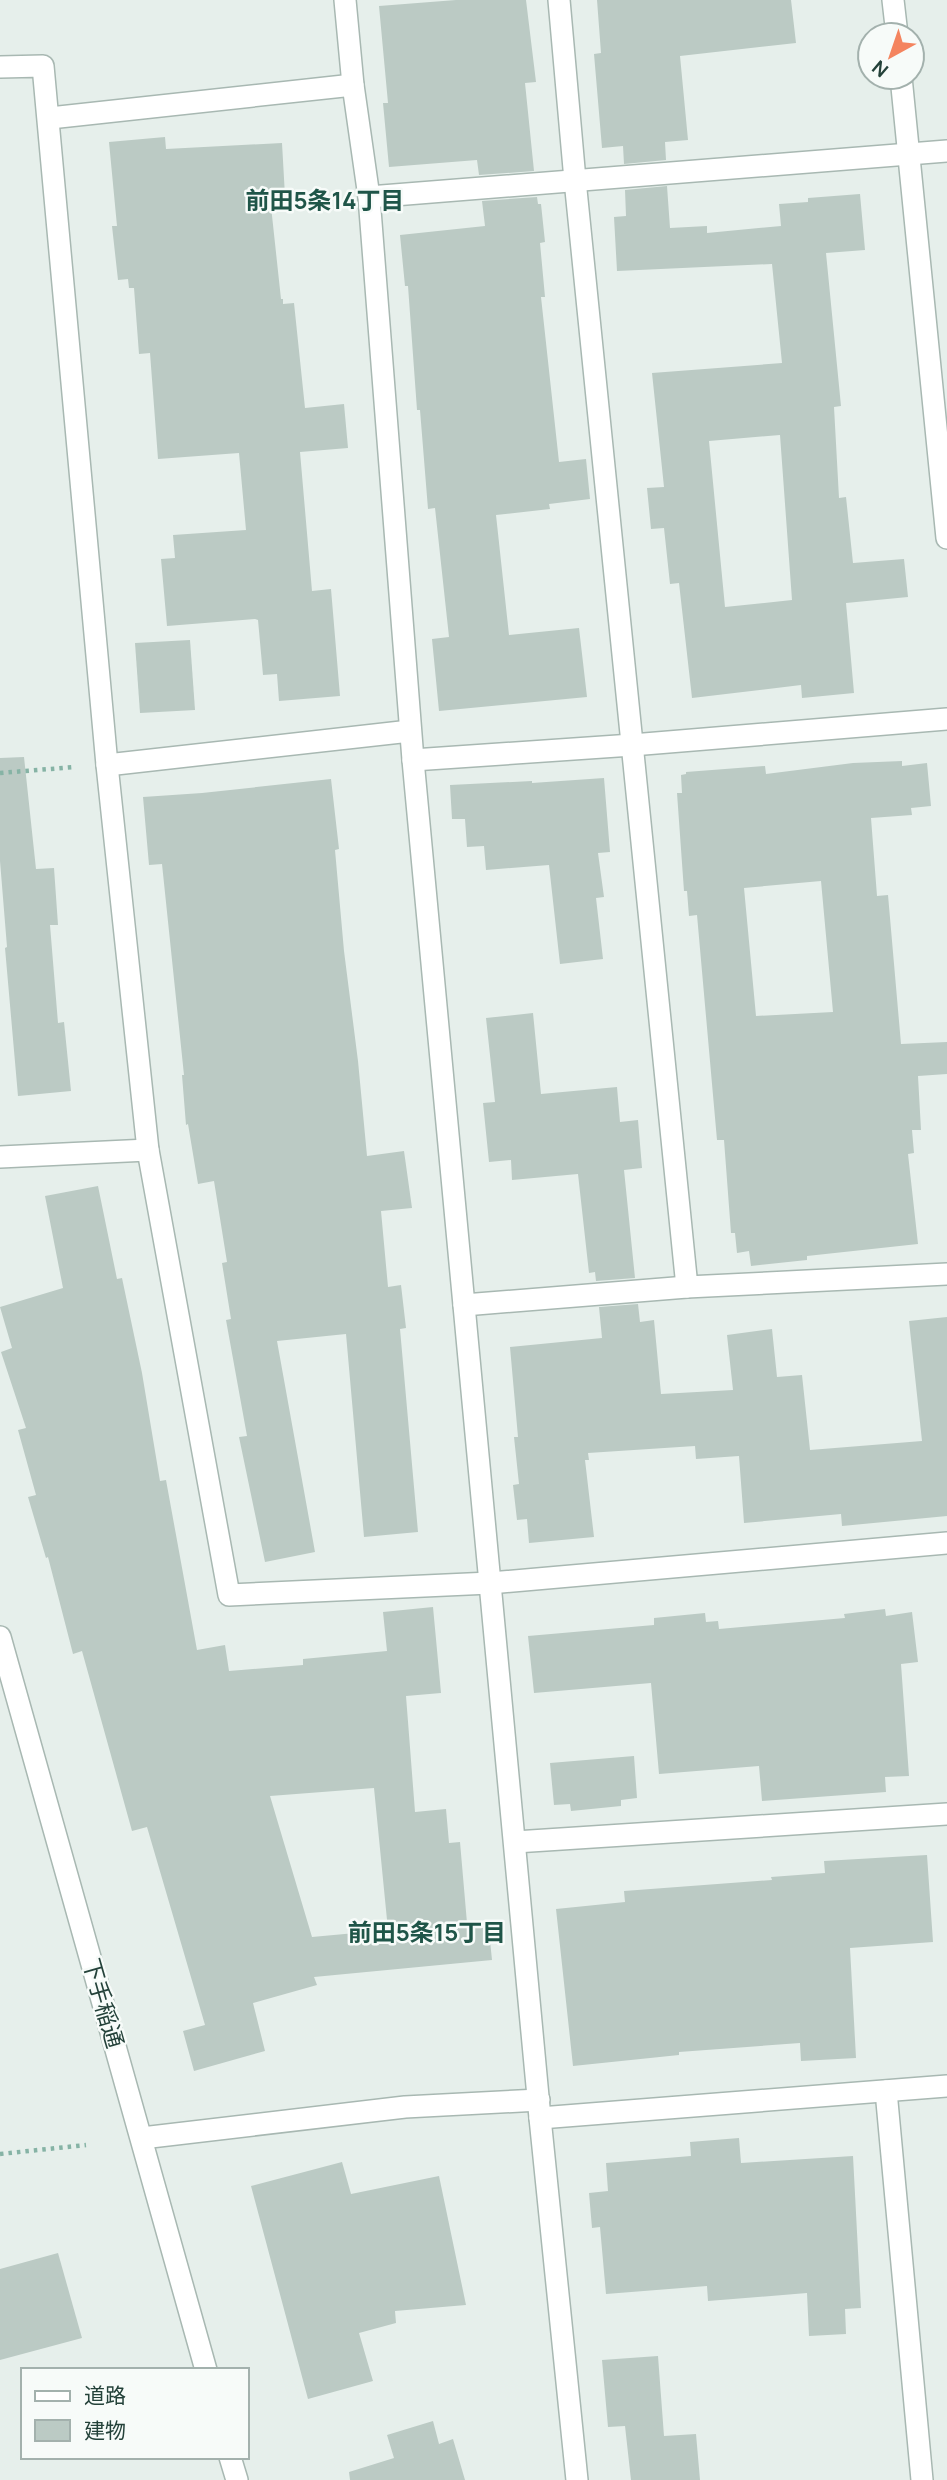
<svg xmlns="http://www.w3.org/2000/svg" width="947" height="2480" viewBox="0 0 947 2480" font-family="Manrope,'Noto Sans JP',sans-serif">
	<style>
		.building { fill: #bbcac4; fill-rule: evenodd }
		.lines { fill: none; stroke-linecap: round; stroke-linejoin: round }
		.minor-casing { stroke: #a8b8b2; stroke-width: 24 }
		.tertiary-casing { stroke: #a8b8b2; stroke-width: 24 }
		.path { stroke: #86b3a5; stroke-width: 4.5; stroke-dasharray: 3.5 5; stroke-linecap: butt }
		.minor { stroke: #fff; stroke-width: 21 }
		.tertiary { stroke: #fff; stroke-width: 21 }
		.labels { text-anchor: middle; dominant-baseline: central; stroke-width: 5; stroke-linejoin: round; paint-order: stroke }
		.street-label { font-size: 23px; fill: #24423a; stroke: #f7fbf9 }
		.neighbourhood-label { font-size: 24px; font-weight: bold; fill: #1f5548; stroke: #f7fbf9 }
	</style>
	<rect width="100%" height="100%" fill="#e6efeb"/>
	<g class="building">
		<path d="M 456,0 L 526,0 L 536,82 L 525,83 L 534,171 L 479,175 L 477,160 L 389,167 L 383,103 L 388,103 L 379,6 Z"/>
		<path d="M 597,0 L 791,0 L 796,43 L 680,56 L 688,140 L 665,142 L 666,160 L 624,164 L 623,146 L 602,148 L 594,54 L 601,53 Z"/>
		<path d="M 165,137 L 166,149 L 282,143 L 285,196 L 270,197 L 281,299 L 283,299 L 283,304 L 294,303 L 305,408 L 344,404 L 348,448 L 300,452 L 312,591 L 331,589 L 340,696 L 279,701 L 277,674 L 263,675 L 258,620 L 255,619 L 167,626 L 161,559 L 175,558 L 173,535 L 246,530 L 239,453 L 158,459 L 150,353 L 139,354 L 134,288 L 129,288 L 128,279 L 118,280 L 112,226 L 117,226 L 109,142 Z"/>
		<path d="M 667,186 L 670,228 L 707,226 L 707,233 L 781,226 L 779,204 L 808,202 L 808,198 L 860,194 L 865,250 L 826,253 L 841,406 L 834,407 L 839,498 L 846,497 L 853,563 L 904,559 L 908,597 L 846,603 L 854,693 L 802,698 L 801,685 L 692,698 L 679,583 L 670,584 L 664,528 L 651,529 L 647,488 L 664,487 L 652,373 L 782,363 L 772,264 L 617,271 L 614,217 L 626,216 L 625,190 ZM 780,435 L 792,600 L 725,607 L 709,441 Z"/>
		<path d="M 537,197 L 538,204 L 541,204 L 545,242 L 540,243 L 545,297 L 541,297 L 559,462 L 586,459 L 590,499 L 549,504 L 550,509 L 496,515 L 509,635 L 579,628 L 587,697 L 439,711 L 432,639 L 449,637 L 435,508 L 428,509 L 420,410 L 417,410 L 408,286 L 405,286 L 400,235 L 485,226 L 482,201 Z"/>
		<path d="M 190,640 L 195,710 L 140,713 L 135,643 Z"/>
		<path d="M 24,757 L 36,869 L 54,868 L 58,925 L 50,925 L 58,1023 L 64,1022 L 71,1091 L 18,1096 L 5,948 L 7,947 L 0,861 L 0,758 Z"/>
		<path d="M 902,761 L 902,766 L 927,763 L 931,806 L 911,808 L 912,815 L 871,818 L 877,896 L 888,895 L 901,1044 L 947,1042 L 947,1074 L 918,1076 L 921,1130 L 912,1130 L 914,1153 L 908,1154 L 918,1244 L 807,1256 L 807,1260 L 751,1266 L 749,1251 L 737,1253 L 735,1233 L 731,1233 L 724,1140 L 717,1140 L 697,915 L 689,916 L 687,891 L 684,891 L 677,793 L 682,793 L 681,775 L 686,774 L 686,772 L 765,766 L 766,774 L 853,763 ZM 821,881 L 833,1012 L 756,1016 L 744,888 Z"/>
		<path d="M 604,778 L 610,852 L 598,853 L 604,897 L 596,898 L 603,959 L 560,964 L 549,865 L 486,870 L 484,846 L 467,847 L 465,819 L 452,819 L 450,785 L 532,781 L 532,783 Z"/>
		<path d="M 331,779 L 339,849 L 335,850 L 344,951 L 358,1061 L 367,1156 L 404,1151 L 412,1208 L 381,1211 L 388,1287 L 401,1285 L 406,1328 L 400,1329 L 418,1532 L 364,1537 L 346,1334 L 277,1341 L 315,1552 L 265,1562 L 239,1437 L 247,1436 L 226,1320 L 231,1319 L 222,1263 L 227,1262 L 214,1181 L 198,1184 L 188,1124 L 186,1125 L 182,1075 L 184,1075 L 162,864 L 149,865 L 143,797 L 202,793 Z"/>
		<path d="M 533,1013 L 541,1094 L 617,1087 L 620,1122 L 638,1120 L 642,1168 L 624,1170 L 635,1278 L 596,1281 L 595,1272 L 589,1273 L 578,1174 L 512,1180 L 511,1160 L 489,1162 L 483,1103 L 495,1102 L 486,1018 Z"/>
		<path d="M 98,1186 L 117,1279 L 122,1278 L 142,1373 L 160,1481 L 166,1480 L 197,1650 L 225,1645 L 229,1671 L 303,1665 L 303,1659 L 387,1651 L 383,1612 L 433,1607 L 441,1693 L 406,1696 L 415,1812 L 446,1809 L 449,1843 L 460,1842 L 467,1923 L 488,1921 L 492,1960 L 314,1977 L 317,1985 L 253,2003 L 265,2051 L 194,2071 L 183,2031 L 205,2025 L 147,1827 L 132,1831 L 82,1651 L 73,1654 L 48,1557 L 46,1558 L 28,1497 L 36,1495 L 18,1430 L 26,1428 L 1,1352 L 12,1348 L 0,1307 L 63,1288 L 45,1196 ZM 374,1788 L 388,1930 L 312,1937 L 270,1796 Z"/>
		<path d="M 638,1304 L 640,1322 L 654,1320 L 661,1394 L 733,1390 L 727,1335 L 772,1329 L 777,1377 L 802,1375 L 810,1450 L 922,1441 L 909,1321 L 947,1317 L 947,1516 L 842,1526 L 841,1514 L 744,1523 L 739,1456 L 696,1459 L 695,1446 L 588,1453 L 589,1460 L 585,1460 L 594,1537 L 529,1543 L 527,1519 L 517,1520 L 513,1485 L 519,1484 L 514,1437 L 518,1437 L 510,1347 L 602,1338 L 599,1307 Z"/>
		<path d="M 885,1609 L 886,1616 L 912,1612 L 918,1662 L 901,1664 L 909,1776 L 885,1777 L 886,1792 L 762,1801 L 759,1766 L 659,1774 L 651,1683 L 534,1693 L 528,1636 L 654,1625 L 654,1618 L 705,1613 L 706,1622 L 718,1621 L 719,1629 L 845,1618 L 844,1614 Z"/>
		<path d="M 634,1756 L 637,1798 L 621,1800 L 621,1806 L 571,1811 L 570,1804 L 554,1805 L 550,1763 Z"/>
		<path d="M 927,1855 L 933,1942 L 850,1948 L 856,2058 L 801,2061 L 800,2043 L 679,2052 L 679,2055 L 573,2066 L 556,1909 L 625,1902 L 624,1891 L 772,1880 L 771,1877 L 825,1873 L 824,1861 Z"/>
		<path d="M 739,2138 L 741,2163 L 853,2156 L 861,2308 L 845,2309 L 846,2334 L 809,2336 L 807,2293 L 708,2301 L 707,2286 L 606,2294 L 600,2227 L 592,2228 L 589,2193 L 608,2191 L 606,2163 L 691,2156 L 690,2142 Z"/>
		<path d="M 342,2162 L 351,2194 L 439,2176 L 466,2305 L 395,2311 L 396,2323 L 359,2333 L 373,2381 L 308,2399 L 251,2186 Z"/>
		<path d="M 58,2253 L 82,2338 L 0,2360 L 0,2269 Z"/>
		<path d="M 658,2356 L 664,2436 L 696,2434 L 700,2480 L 631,2480 L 625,2426 L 608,2427 L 602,2360 Z"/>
		<path d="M 433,2421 L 439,2444 L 453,2439 L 465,2480 L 350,2480 L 349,2472 L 394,2458 L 387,2435 Z"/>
	</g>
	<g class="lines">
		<defs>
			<g id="minor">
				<path d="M 345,0 L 353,85 L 369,197 L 413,760 L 540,2118 L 577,2480"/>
				<path d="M 559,0 L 575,180 L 687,1287"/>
				<path d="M 893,0 L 897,35"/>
				<path d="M 0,67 L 43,66 L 107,765 L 148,1150 L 229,1595 L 490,1583 L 947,1543"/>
				<path d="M 901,77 L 947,538"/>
				<path d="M 50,118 L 353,85"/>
				<path d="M 369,197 L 947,151"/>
				<path d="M 413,760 L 632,745 L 947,719"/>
				<path d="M 107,765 L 410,731"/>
				<path d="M 0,1157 L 148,1150"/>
				<path d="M 464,1305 L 687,1287 L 947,1274"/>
				<path d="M 515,1842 L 947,1814"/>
				<path d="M 886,2091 L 922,2480"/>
				<path d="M 540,2118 L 947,2086"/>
				<path d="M 142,2138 L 405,2107 L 539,2100"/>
			</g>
			<g id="tertiary">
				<path d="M 0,1637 L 206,2370"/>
				<path d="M 230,2457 L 237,2480"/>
			</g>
		</defs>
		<use href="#minor" class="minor-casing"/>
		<use href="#tertiary" class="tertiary-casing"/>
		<g class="path">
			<path d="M 0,773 L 75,767"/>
			<path d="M 0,2154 L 86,2145"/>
		</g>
		<use href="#minor" class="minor"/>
		<use href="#tertiary" class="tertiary"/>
	</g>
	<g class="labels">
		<g class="street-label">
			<text transform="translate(104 2003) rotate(74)">下手稲通</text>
		</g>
		<g class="neighbourhood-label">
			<text x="325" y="199">前田5条14丁目</text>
			<text x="427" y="1931">前田5条15丁目</text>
		</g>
	</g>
	<rect x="21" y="2368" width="228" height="91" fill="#f7fbf9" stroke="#a3b1ad" stroke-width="2"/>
	<rect x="35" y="2391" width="35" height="10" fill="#ffffff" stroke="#a3b1ad" stroke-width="2"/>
	<text x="84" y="2403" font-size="21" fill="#24423a">道路</text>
	<rect x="35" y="2420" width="35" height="21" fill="#bbcac4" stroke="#a3b1ad" stroke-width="2"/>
	<text x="84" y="2438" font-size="21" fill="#24423a">建物</text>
	<g transform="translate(891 56) rotate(220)"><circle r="33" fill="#f7fbf9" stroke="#a3b1ad" stroke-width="2"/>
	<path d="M0-5L12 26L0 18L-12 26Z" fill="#f4845f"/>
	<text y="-10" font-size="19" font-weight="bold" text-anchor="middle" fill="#24423a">N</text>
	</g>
</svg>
